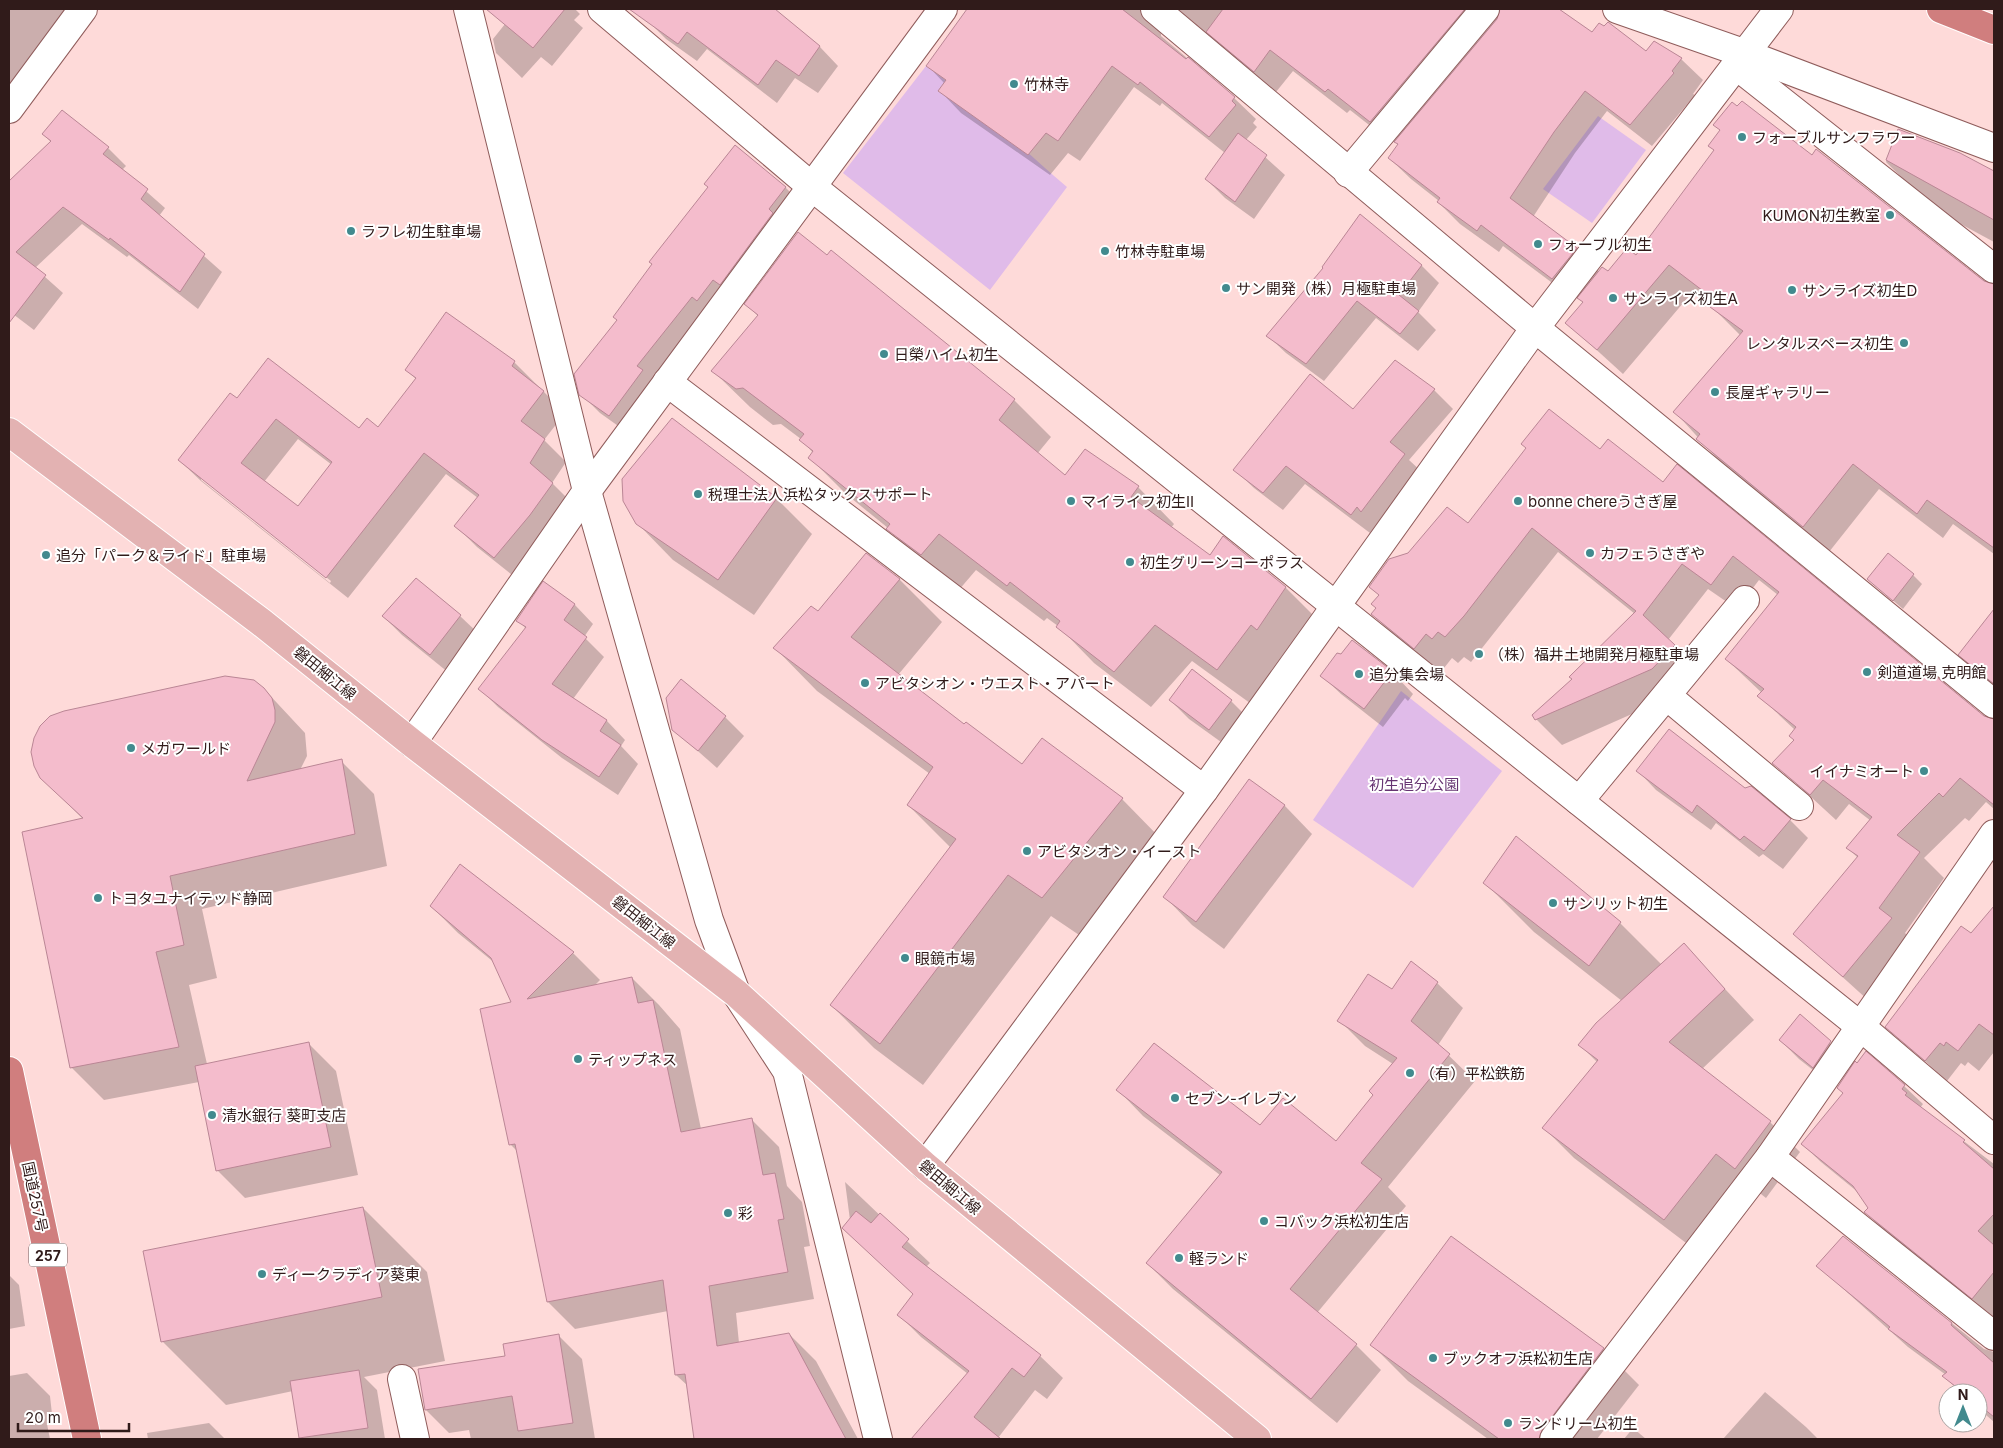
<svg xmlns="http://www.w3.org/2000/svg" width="2003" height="1448" viewBox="0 0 2003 1448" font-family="Inter,'Noto Sans JP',sans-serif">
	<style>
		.green { fill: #e0bbe9 }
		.shadow { fill: #0003; fill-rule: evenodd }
		.building { fill: #f4bccc; stroke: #ba8695; fill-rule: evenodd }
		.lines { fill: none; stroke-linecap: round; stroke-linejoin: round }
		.minor-casing { stroke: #8f5c5b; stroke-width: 30 }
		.major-casing { stroke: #fff; stroke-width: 30 }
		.highway-casing { stroke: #fff; stroke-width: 30 }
		.minor { stroke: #fff; stroke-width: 28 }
		.major { stroke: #e3b2b2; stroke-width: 28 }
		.highway { stroke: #d07e7e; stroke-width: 28 }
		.poi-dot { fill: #428a8e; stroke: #fff; stroke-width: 2 }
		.labels { text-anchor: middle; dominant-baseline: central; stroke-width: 4; stroke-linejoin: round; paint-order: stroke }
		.shield { fill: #fff; stroke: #6e5f5f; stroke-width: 1 }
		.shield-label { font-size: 14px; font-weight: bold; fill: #301b1a }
		.poi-label { font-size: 15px; fill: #301b1a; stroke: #fff; text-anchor: start }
		.street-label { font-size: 15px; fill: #301b1a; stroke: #fff }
		.park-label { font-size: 15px; fill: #663472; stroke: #fff }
	</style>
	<rect width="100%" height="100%" fill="#fedad9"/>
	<g class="green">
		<path d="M 926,66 C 976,100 1020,148 1067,187 L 990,290 L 843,173 Z"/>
		<path d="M 1598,116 L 1646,150 L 1592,223 L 1543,189 Z"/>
		<path d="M 1401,691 L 1502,771 L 1413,888 L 1313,820 Z"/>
	</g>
	<g class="shadow">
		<path d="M 9,9 L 79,9 L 9,99 Z"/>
		<path d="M 510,9 L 575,9 L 580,14 L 574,20 L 583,28 L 552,66 L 541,57 L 522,78 L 496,53 L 493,39 L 505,24 L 501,19 Z"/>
		<path d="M 657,9 L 772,9 L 820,47 L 838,66 L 818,93 L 795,78 L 777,103 L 707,49 L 697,61 L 666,39 L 648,21 Z"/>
		<path d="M 969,9 L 1557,9 L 1592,33 L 1647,53 L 1681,59 L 1703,80 L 1693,94 L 1695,95 L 1652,146 L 1607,111 L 1575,153 L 1533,217 L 1576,249 L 1599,272 L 1608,273 L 1637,256 L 1715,151 L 1721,131 L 1715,125 L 1812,157 L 1984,282 L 1994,285 L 1994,554 L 1953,524 L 1943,538 L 1879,489 L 1829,552 L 1723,465 L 1675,412 L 1741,336 L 1712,307 L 1714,304 L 1695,289 L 1623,374 L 1567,323 L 1584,303 L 1577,297 L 1575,300 L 1503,246 L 1499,252 L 1460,224 L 1438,202 L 1439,201 L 1411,179 L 1389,158 L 1399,145 L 1395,140 L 1392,143 L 1350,110 L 1347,113 L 1293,71 L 1276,92 L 1188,18 L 1180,15 L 1161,28 L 1161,36 L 1234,98 L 1256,119 L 1253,123 L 1257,127 L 1246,140 L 1285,175 L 1254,219 L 1225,198 L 1206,179 L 1225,153 L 1162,103 L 1160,106 L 1134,87 L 1080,161 L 1068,153 L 1050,175 L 961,113 L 940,91 L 945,84 L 928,66 Z"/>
		<path d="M 62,112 L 108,148 L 126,166 L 122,170 L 165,208 L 159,216 L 222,272 L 198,309 L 129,255 L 127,257 L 82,224 L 35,268 L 63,293 L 34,330 L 9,311 L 9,183 L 51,142 L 43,134 Z"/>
		<path d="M 1899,131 L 1960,154 L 1994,173 L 1994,242 L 1957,222 L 1905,181 L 1886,162 Z"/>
		<path d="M 736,147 L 786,188 L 804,206 L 628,433 L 600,413 L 581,394 L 618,321 Z"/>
		<path d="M 1360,216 L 1422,266 L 1439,283 L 1418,312 L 1436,330 L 1418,351 L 1376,318 L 1324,381 L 1286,353 L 1268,336 L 1325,268 Z"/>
		<path d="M 831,252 L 1014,400 L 1051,437 L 1037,454 L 1065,476 L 1138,487 L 1174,524 L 1171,528 L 1210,556 L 1286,588 L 1322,624 L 1254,706 L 1192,661 L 1151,707 L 1094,663 L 1058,626 L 1047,618 L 1044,621 L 976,570 L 958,591 L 924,565 L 888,528 L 846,494 L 809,457 L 813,453 L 801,439 L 781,424 L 773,425 L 750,407 L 713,371 L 758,316 L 746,304 L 827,257 Z"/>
		<path d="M 514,362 L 565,413 L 544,440 L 566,462 L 552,483 L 574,505 L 516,578 L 477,547 L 456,526 L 478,498 L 446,474 L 348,598 L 201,481 L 179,460 L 237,400 L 359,429 L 378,428 L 417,380 L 406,370 ZM 298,439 L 332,465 L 298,508 L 264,482 ZM 201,477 L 331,581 L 330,583 L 201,480 Z"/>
		<path d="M 1395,362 L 1434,390 L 1453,409 L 1409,460 L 1423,473 L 1380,529 L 1376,525 L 1370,533 L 1305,484 L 1283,510 L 1254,488 L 1235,470 L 1353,411 Z"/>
		<path d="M 1600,451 L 1664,484 L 1983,717 L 1994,720 L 1994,809 L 1986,802 L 1969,821 L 1965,818 L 1924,858 L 1944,878 L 1905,933 L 1916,944 L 1869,1001 L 1795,934 L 1858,858 L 1848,848 L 1871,821 L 1849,804 L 1836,820 L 1774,763 L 1796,740 L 1795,730 L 1759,696 L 1762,693 L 1726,659 L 1778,595 L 1759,580 L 1737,609 L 1708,589 L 1668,640 L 1699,671 L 1677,694 L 1562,745 L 1536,719 L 1635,614 L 1558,552 L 1471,662 L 1464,657 L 1458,663 L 1452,658 L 1440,673 L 1398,639 L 1372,614 L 1377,608 L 1380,596 L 1370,587 L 1409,554 L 1469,525 Z"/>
		<path d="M 776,498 L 812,534 L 754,615 L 673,560 L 637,523 Z"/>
		<path d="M 866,555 L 900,580 L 942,622 L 898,675 L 964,726 L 1022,766 L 1122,799 L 1164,842 L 1085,939 L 1051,916 L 923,1085 L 874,1048 L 831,1005 L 951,848 L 908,805 L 930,774 L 817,691 L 775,648 L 818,613 Z"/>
		<path d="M 1913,575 L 1922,584 L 1903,609 L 1868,579 Z"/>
		<path d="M 544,583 L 575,605 L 593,624 L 584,637 L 604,657 L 573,699 L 607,721 L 625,740 L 621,746 L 638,764 L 618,795 L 562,758 L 498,707 L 480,689 L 526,629 L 518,620 Z"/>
		<path d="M 1994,611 L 1994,687 L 1960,654 Z"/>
		<path d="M 383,616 L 460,616 L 479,634 L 449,673 L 402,635 Z"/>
		<path d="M 1395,675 L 1413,694 L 1408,701 L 1405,698 L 1383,727 L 1341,694 L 1322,676 Z"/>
		<path d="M 681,681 L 725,717 L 744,736 L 717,768 L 673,729 Z"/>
		<path d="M 264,689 L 305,733 L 307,756 L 300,770 L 341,761 L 374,794 L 387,866 L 202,909 L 217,978 L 189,985 L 207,1064 L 309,1044 L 336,1071 L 358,1175 L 245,1198 L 217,1170 L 199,1082 L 104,1100 L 71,1067 L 83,819 L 41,777 Z"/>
		<path d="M 1170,700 L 1231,701 L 1250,720 L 1228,747 L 1189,719 Z"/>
		<path d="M 1638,771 L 1745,790 L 1790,820 L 1808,838 L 1783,869 L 1763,854 L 1759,857 L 1716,823 L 1711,830 L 1656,790 Z"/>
		<path d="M 1249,780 L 1285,806 L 1312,834 L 1224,949 L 1192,925 L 1165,897 Z"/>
		<path d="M 1516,838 L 1620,923 L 1662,965 L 1684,945 L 1754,1020 L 1702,1069 L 1770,1122 L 1800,1152 L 1766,1198 L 1747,1183 L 1694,1249 L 1574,1158 L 1544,1128 L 1598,1063 L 1580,1045 L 1622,1001 L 1534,932 L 1485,883 Z"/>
		<path d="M 460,866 L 573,953 L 600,980 L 594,986 L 632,978 L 659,1005 L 680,1029 L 701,1129 L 752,1120 L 779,1147 L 787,1186 L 802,1202 L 810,1246 L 804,1247 L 814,1299 L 736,1313 L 739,1343 L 789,1334 L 816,1361 L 858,1439 L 707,1439 L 693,1426 L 688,1386 L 676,1375 L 668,1311 L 575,1329 L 548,1302 L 518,1152 L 510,1144 L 513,1003 L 496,964 L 458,933 L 431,906 Z"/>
		<path d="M 1993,909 L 1994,1052 L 1979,1071 L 1968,1062 L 1965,1066 L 1961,1063 L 1947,1081 L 1886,1026 Z"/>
		<path d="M 1437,983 L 1463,1008 L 1438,1045 L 1475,1081 L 1388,1187 L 1406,1206 L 1317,1313 L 1356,1345 L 1381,1370 L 1337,1423 L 1173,1289 L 1147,1263 L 1220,1175 L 1143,1116 L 1118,1090 L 1260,1127 L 1336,1143 L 1375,1095 L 1393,1064 L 1365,1046 L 1339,1020 L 1393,990 Z"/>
		<path d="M 1800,1016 L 1849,1061 L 1832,1085 L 1799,1059 L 1780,1040 Z"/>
		<path d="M 1904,1086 L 1923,1104 L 1920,1108 L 1994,1164 L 1994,1318 L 1884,1231 L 1866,1212 L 1870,1208 L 1859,1193 L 1821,1162 L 1802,1144 Z"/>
		<path d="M 845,1182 L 930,1263 L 926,1267 L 1040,1356 L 1063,1378 L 1047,1399 L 1035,1390 L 998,1438 L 999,1439 L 921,1439 L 916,1435 L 968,1374 L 921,1337 L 899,1315 L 914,1295 L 844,1228 L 850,1220 Z"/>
		<path d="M 363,1208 L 427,1272 L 445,1361 L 364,1377 L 377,1390 L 385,1439 L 302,1439 L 293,1391 L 226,1405 L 162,1341 Z"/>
		<path d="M 1844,1237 L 1984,1349 L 1994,1352 L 1994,1422 L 1978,1408 L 1978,1393 L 1961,1393 L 1944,1376 L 1946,1375 L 1908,1347 L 1818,1266 Z"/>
		<path d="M 9,1275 L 19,1285 L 25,1326 L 9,1329 Z"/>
		<path d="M 559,1336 L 582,1359 L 595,1439 L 471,1439 L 469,1430 L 449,1433 L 426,1410 Z"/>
		<path d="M 1372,1345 L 1603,1349 L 1639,1385 L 1597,1439 L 1488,1439 L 1408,1381 Z"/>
		<path d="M 27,1373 L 50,1396 L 53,1423 L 47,1424 L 50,1439 L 9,1439 L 9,1376 Z"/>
		<path d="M 1765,1392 L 1806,1427 L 1818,1439 L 1723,1439 Z"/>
		<path d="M 209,1423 L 225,1439 L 148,1439 L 147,1433 Z"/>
		<path d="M 1633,1428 L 1646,1439 L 1624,1439 Z"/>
	</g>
	<g class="building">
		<path d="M 486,9 L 565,9 L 533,48 Z"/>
		<path d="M 629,9 L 775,9 L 820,46 L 799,76 L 776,60 L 758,85 L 687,32 L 678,44 Z"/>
		<path d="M 967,9 L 1122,9 L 1186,59 L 1188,57 L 1235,97 L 1232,101 L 1236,105 L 1209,137 L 1140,82 L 1138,85 L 1112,66 L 1058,141 L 1046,133 L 1028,155 L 938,91 L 946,80 L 926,66 Z"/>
		<path d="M 1223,9 L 1465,9 L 1370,122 L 1328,89 L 1325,92 L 1270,50 L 1254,72 L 1206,32 Z"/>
		<path d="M 1500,9 L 1559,9 L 1592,32 L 1599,23 L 1604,26 L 1608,22 L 1646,51 L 1654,41 L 1682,58 L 1672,71 L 1674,73 L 1630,125 L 1585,91 L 1554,132 L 1510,198 L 1577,248 L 1552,279 L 1481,225 L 1477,231 L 1437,202 L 1440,198 L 1388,158 L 1398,144 L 1394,142 L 1497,19 Z"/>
		<path d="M 1742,101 L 1812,155 L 1816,149 L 1984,281 L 1994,284 L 1994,548 L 1927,500 L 1917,514 L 1853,464 L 1803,527 L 1696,439 L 1700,434 L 1673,412 L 1743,331 L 1710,307 L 1715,300 L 1669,265 L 1597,350 L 1565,323 L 1583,302 L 1577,298 L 1602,267 L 1608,271 L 1627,248 L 1636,255 L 1714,150 L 1708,146 L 1720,130 L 1713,125 L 1732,102 L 1737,106 Z"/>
		<path d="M 62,110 L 109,147 L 103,154 L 148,189 L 141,199 L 205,254 L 180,292 L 110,238 L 109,240 L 63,207 L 16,252 L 46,275 L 9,323 L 9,181 L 51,141 L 42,134 Z"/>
		<path d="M 1898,129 L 1960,153 L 1994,171 L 1994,220 L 1886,160 Z"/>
		<path d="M 1238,133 L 1267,155 L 1235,202 L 1205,179 Z"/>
		<path d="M 735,145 L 786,187 L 769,209 L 773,213 L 720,285 L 713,280 L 697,301 L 692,297 L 637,366 L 643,370 L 609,416 L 579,395 L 574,374 L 617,320 L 613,317 L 652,264 L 649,262 L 708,187 L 704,184 Z"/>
		<path d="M 1360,214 L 1422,265 L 1399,295 L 1419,311 L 1400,334 L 1357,301 L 1306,364 L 1266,336 L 1323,268 L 1322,267 Z"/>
		<path d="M 798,232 L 827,255 L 831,250 L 1015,399 L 999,420 L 1065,475 L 1085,449 L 1139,486 L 1131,497 L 1210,555 L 1223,536 L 1286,587 L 1257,630 L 1251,625 L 1217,670 L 1155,625 L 1114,672 L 1056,627 L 1060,621 L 1010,582 L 1007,586 L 939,534 L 921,555 L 886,529 L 890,524 L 808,458 L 813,451 L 799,440 L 804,434 L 743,388 L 736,389 L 711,371 L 758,315 L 744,304 Z"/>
		<path d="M 446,312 L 515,361 L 512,366 L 544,391 L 521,421 L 545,439 L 530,463 L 553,483 L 530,515 L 494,558 L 454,526 L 479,495 L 424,453 L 326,578 L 178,460 L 230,393 L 237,398 L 268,358 L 359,428 L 367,418 L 378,427 L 416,378 L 405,370 ZM 276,419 L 332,462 L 298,506 L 241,463 Z"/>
		<path d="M 1395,360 L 1435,389 L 1390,442 L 1405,454 L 1361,512 L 1357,507 L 1351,515 L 1286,466 L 1263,493 L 1233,470 L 1310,374 L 1353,409 Z"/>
		<path d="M 1549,409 L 1600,449 L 1608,439 L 1663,482 L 1677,464 L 1984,716 L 1994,719 L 1994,805 L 1960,778 L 1943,797 L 1939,793 L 1897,835 L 1920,852 L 1879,908 L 1892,918 L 1843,977 L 1793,934 L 1858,856 L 1846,848 L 1872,817 L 1823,780 L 1810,795 L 1772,763 L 1794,740 L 1789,736 L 1796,727 L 1757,696 L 1764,689 L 1725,659 L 1779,592 L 1733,556 L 1711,585 L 1682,564 L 1643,615 L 1675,645 L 1652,669 L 1535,720 L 1532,715 L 1572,679 L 1569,677 L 1636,611 L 1532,528 L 1464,616 L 1445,637 L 1438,632 L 1432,639 L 1426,634 L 1414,649 L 1371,614 L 1376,608 L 1371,604 L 1379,595 L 1369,587 L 1389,559 L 1408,553 L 1447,507 L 1468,523 L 1526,448 L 1521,444 Z"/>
		<path d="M 672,418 L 777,498 L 718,580 L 636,524 L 623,501 L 622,479 Z"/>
		<path d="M 866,553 L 900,579 L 851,637 L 964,724 L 966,722 L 1022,764 L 1042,738 L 1123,798 L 1042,898 L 1008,875 L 880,1044 L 830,1005 L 956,839 L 907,805 L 933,767 L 773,648 L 811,606 L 818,611 Z"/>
		<path d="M 1888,553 L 1914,574 L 1893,601 L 1867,579 Z"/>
		<path d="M 416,578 L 461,615 L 430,655 L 382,616 Z"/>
		<path d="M 543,581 L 575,604 L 564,620 L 587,637 L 552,684 L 607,720 L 600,731 L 621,745 L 599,777 L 542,740 L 478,689 L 526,627 L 516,621 Z"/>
		<path d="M 1994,609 L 1994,684 L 1958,655 Z"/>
		<path d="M 1352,640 L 1396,674 L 1389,683 L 1386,680 L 1364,709 L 1320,676 L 1337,653 L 1341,654 Z"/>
		<path d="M 1192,669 L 1232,700 L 1209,730 L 1169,700 Z"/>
		<path d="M 225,676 L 254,680 L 264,688 L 272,698 L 275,710 L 275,722 L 247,781 L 342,759 L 355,834 L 170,876 L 184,945 L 156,952 L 179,1047 L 70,1068 L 22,832 L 83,818 L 40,778 L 34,766 L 31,752 L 34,738 L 40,726 L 50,716 L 64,711 Z"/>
		<path d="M 681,679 L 726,716 L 698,751 L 672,730 L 666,698 Z"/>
		<path d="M 1669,729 L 1745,788 L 1751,786 L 1791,819 L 1764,851 L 1744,836 L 1740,840 L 1697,805 L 1692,813 L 1636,771 Z"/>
		<path d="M 1249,779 L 1285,805 L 1196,922 L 1163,897 Z"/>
		<path d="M 1516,836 L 1621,922 L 1589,966 L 1483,883 Z"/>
		<path d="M 460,864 L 574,952 L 527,999 L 632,977 L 638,1003 L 653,1000 L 681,1132 L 752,1118 L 763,1175 L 775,1173 L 784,1219 L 778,1220 L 788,1272 L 709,1286 L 717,1346 L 789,1333 L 846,1439 L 694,1439 L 685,1374 L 675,1375 L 663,1280 L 547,1302 L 515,1144 L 509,1145 L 480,1009 L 511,1002 L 491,958 L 430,906 Z"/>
		<path d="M 1994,906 L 1994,1035 L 1979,1024 L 1958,1051 L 1946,1042 L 1944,1046 L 1940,1043 L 1925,1061 L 1885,1027 L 1961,926 L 1971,933 Z"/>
		<path d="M 1684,943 L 1725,989 L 1669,1042 L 1771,1121 L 1735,1169 L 1716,1154 L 1664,1220 L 1542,1128 L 1598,1060 L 1578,1045 L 1596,1023 Z"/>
		<path d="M 1411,961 L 1438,982 L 1411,1021 L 1450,1054 L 1361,1163 L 1382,1179 L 1290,1289 L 1357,1344 L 1311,1399 L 1146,1263 L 1222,1172 L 1116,1090 L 1154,1043 L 1260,1125 L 1283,1098 L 1336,1141 L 1373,1095 L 1369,1091 L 1397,1058 L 1337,1021 L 1368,974 L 1392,989 Z"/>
		<path d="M 1800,1014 L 1831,1041 L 1813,1068 L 1779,1040 Z"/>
		<path d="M 309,1042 L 331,1147 L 216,1171 L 195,1066 Z"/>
		<path d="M 1866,1051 L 1905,1085 L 1902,1089 L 1907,1093 L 1905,1095 L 1965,1140 L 1963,1142 L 1994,1169 L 1994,1214 L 1978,1231 L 1994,1245 L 1994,1272 L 1972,1299 L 1864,1212 L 1868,1208 L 1853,1186 L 1801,1144 L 1843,1093 L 1837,1088 L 1855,1061 L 1857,1063 Z"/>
		<path d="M 363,1207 L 382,1297 L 161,1342 L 143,1251 Z"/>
		<path d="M 856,1211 L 871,1223 L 880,1213 L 909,1239 L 902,1247 L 1041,1355 L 1024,1377 L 1012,1368 L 974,1417 L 1001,1439 L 911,1439 L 969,1371 L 897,1315 L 913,1294 L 842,1228 Z"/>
		<path d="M 1451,1236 L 1604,1348 L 1542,1430 L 1539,1439 L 1499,1439 L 1370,1345 Z"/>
		<path d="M 1843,1236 L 1952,1323 L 1951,1325 L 1994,1363 L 1994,1417 L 1978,1404 L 1978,1393 L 1964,1393 L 1942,1376 L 1947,1372 L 1888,1329 L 1890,1327 L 1816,1266 Z"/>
		<path d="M 559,1334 L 573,1423 L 518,1431 L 512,1396 L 425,1410 L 418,1369 L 505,1356 L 503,1344 Z"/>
		<path d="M 359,1370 L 368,1428 L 299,1438 L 290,1381 Z"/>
	</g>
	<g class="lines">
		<defs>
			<g id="minor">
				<path d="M 468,9 L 587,491 L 709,920 L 736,993 L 787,1071 L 878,1439"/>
				<path d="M 602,9 L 811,186 L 1860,1026 L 1994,1140"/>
				<path d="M 1155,9 L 1535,328 L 1994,704"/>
				<path d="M 1617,9 L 1746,54 L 1994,148"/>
				<path d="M 1737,66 L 1994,269"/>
				<path d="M 9,109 L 83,9"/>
				<path d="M 1348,173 L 1485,9"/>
				<path d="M 667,382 L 1204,790"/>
				<path d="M 1667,696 L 1799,806"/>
				<path d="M 412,743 L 587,491 L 943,9"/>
				<path d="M 1579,801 L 1745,600"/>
				<path d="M 1770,1157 L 1994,1336"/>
				<path d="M 925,1166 L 1204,790 L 1535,328 L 1779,9"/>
				<path d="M 402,1379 L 415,1439"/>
				<path d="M 1554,1439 L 1770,1157 L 1994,834"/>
			</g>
			<path id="major" d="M 9,432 L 261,622 L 412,743 L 736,993 L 925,1166 L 1257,1439"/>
			<g id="highway">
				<path d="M 1941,9 L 1994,30"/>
				<path d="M 9,1071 L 87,1439"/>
			</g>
		</defs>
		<use href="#minor" class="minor-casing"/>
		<use href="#major" class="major-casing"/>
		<use href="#highway" class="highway-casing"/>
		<use href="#minor" class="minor"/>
		<use href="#major" class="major"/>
		<use href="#highway" class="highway"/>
	</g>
	<g class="poi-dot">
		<circle cx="1014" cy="84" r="5"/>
		<circle cx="1742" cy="137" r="5"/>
		<circle cx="1890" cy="215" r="5"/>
		<circle cx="351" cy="231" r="5"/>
		<circle cx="1538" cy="244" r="5"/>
		<circle cx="1105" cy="251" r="5"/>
		<circle cx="1226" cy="288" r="5"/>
		<circle cx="1792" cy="290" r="5"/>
		<circle cx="1613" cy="298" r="5"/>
		<circle cx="1904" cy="343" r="5"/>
		<circle cx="884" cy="354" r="5"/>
		<circle cx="1715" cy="392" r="5"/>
		<circle cx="698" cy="494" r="5"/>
		<circle cx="1071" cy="501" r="5"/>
		<circle cx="1518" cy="501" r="5"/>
		<circle cx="1590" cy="553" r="5"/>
		<circle cx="46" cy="555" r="5"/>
		<circle cx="1130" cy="562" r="5"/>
		<circle cx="1479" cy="654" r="5"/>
		<circle cx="1867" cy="672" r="5"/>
		<circle cx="1359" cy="674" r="5"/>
		<circle cx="865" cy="683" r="5"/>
		<circle cx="131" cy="748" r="5"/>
		<circle cx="1924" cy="771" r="5"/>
		<circle cx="1027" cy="851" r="5"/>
		<circle cx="98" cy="898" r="5"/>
		<circle cx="1553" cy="903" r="5"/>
		<circle cx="905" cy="958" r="5"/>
		<circle cx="578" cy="1059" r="5"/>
		<circle cx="1410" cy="1073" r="5"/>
		<circle cx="1175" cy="1098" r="5"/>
		<circle cx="212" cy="1115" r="5"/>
		<circle cx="728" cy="1213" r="5"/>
		<circle cx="1264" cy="1221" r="5"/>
		<circle cx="1179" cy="1258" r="5"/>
		<circle cx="262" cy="1274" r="5"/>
		<circle cx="1433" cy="1358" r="5"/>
		<circle cx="1508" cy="1423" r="5"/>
	</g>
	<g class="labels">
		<rect class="shield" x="29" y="1243.5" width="38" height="23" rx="4"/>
		<g class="shield-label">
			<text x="48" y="1255">257</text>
		</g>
		<g class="poi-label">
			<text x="1024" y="84">竹林寺</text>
			<text x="1752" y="137">フォーブルサンフラワー</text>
			<text x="1880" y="215" text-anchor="end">KUMON初生教室</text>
			<text x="361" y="231">ラフレ初生駐車場</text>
			<text x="1548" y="244">フォーブル初生</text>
			<text x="1115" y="251">竹林寺駐車場</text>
			<text x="1236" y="288">サン開発（株）月極駐車場</text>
			<text x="1802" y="290">サンライズ初生D</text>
			<text x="1623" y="298">サンライズ初生A</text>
			<text x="1894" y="343" text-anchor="end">レンタルスペース初生</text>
			<text x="894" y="354">日榮ハイム初生</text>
			<text x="1725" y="392">長屋ギャラリー</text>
			<text x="708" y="494">税理士法人浜松タックスサポート</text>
			<text x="1081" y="501">マイライフ初生Ⅱ</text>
			<text x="1528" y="501">bonne chereうさぎ屋</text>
			<text x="1600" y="553">カフェうさぎや</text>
			<text x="56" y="555">追分「パーク＆ライド」駐車場</text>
			<text x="1140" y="562">初生グリーンコーポラス</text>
			<text x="1489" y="654">（株）福井土地開発月極駐車場</text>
			<text x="1877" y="672">剣道道場 克明館</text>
			<text x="1369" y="674">追分集会場</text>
			<text x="875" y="683">アビタシオン・ウエスト・アパート</text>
			<text x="141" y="748">メガワールド</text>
			<text x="1914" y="771" text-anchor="end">イイナミオート</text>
			<text x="1037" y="851">アビタシオン・イースト</text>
			<text x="108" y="898">トヨタユナイテッド静岡</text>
			<text x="1563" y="903">サンリット初生</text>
			<text x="915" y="958">眼鏡市場</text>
			<text x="588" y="1059">ティップネス</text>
			<text x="1420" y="1073">（有）平松鉄筋</text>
			<text x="1185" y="1098">セブン-イレブン</text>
			<text x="222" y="1115">清水銀行 葵町支店</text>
			<text x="738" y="1213">彩</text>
			<text x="1274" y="1221">コバック浜松初生店</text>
			<text x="1189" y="1258">軽ランド</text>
			<text x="272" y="1274">ディークラディア葵東</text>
			<text x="1443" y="1358">ブックオフ浜松初生店</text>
			<text x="1518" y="1423">ランドリーム初生</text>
		</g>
		<g class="street-label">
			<text transform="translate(325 673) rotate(39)">磐田細江線</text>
			<text transform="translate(644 922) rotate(38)">磐田細江線</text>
			<text transform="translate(950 1187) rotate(40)">磐田細江線</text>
			<text transform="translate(35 1197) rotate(78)">国道257号</text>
		</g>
		<g class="park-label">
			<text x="1414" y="784">初生追分公園</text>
		</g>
	</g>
	<rect width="2003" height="1448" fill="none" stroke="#301b1a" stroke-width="20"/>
	<g transform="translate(1963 1408)"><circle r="24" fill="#ffffff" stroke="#aca4a3"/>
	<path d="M0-4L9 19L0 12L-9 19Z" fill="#428a8e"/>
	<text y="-8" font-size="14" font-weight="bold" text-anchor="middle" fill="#301b1a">N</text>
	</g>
	<path d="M18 1423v8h111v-8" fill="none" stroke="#301b1a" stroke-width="2.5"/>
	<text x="25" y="1423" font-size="15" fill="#301b1a" stroke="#ffffff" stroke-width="4" paint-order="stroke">20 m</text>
</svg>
